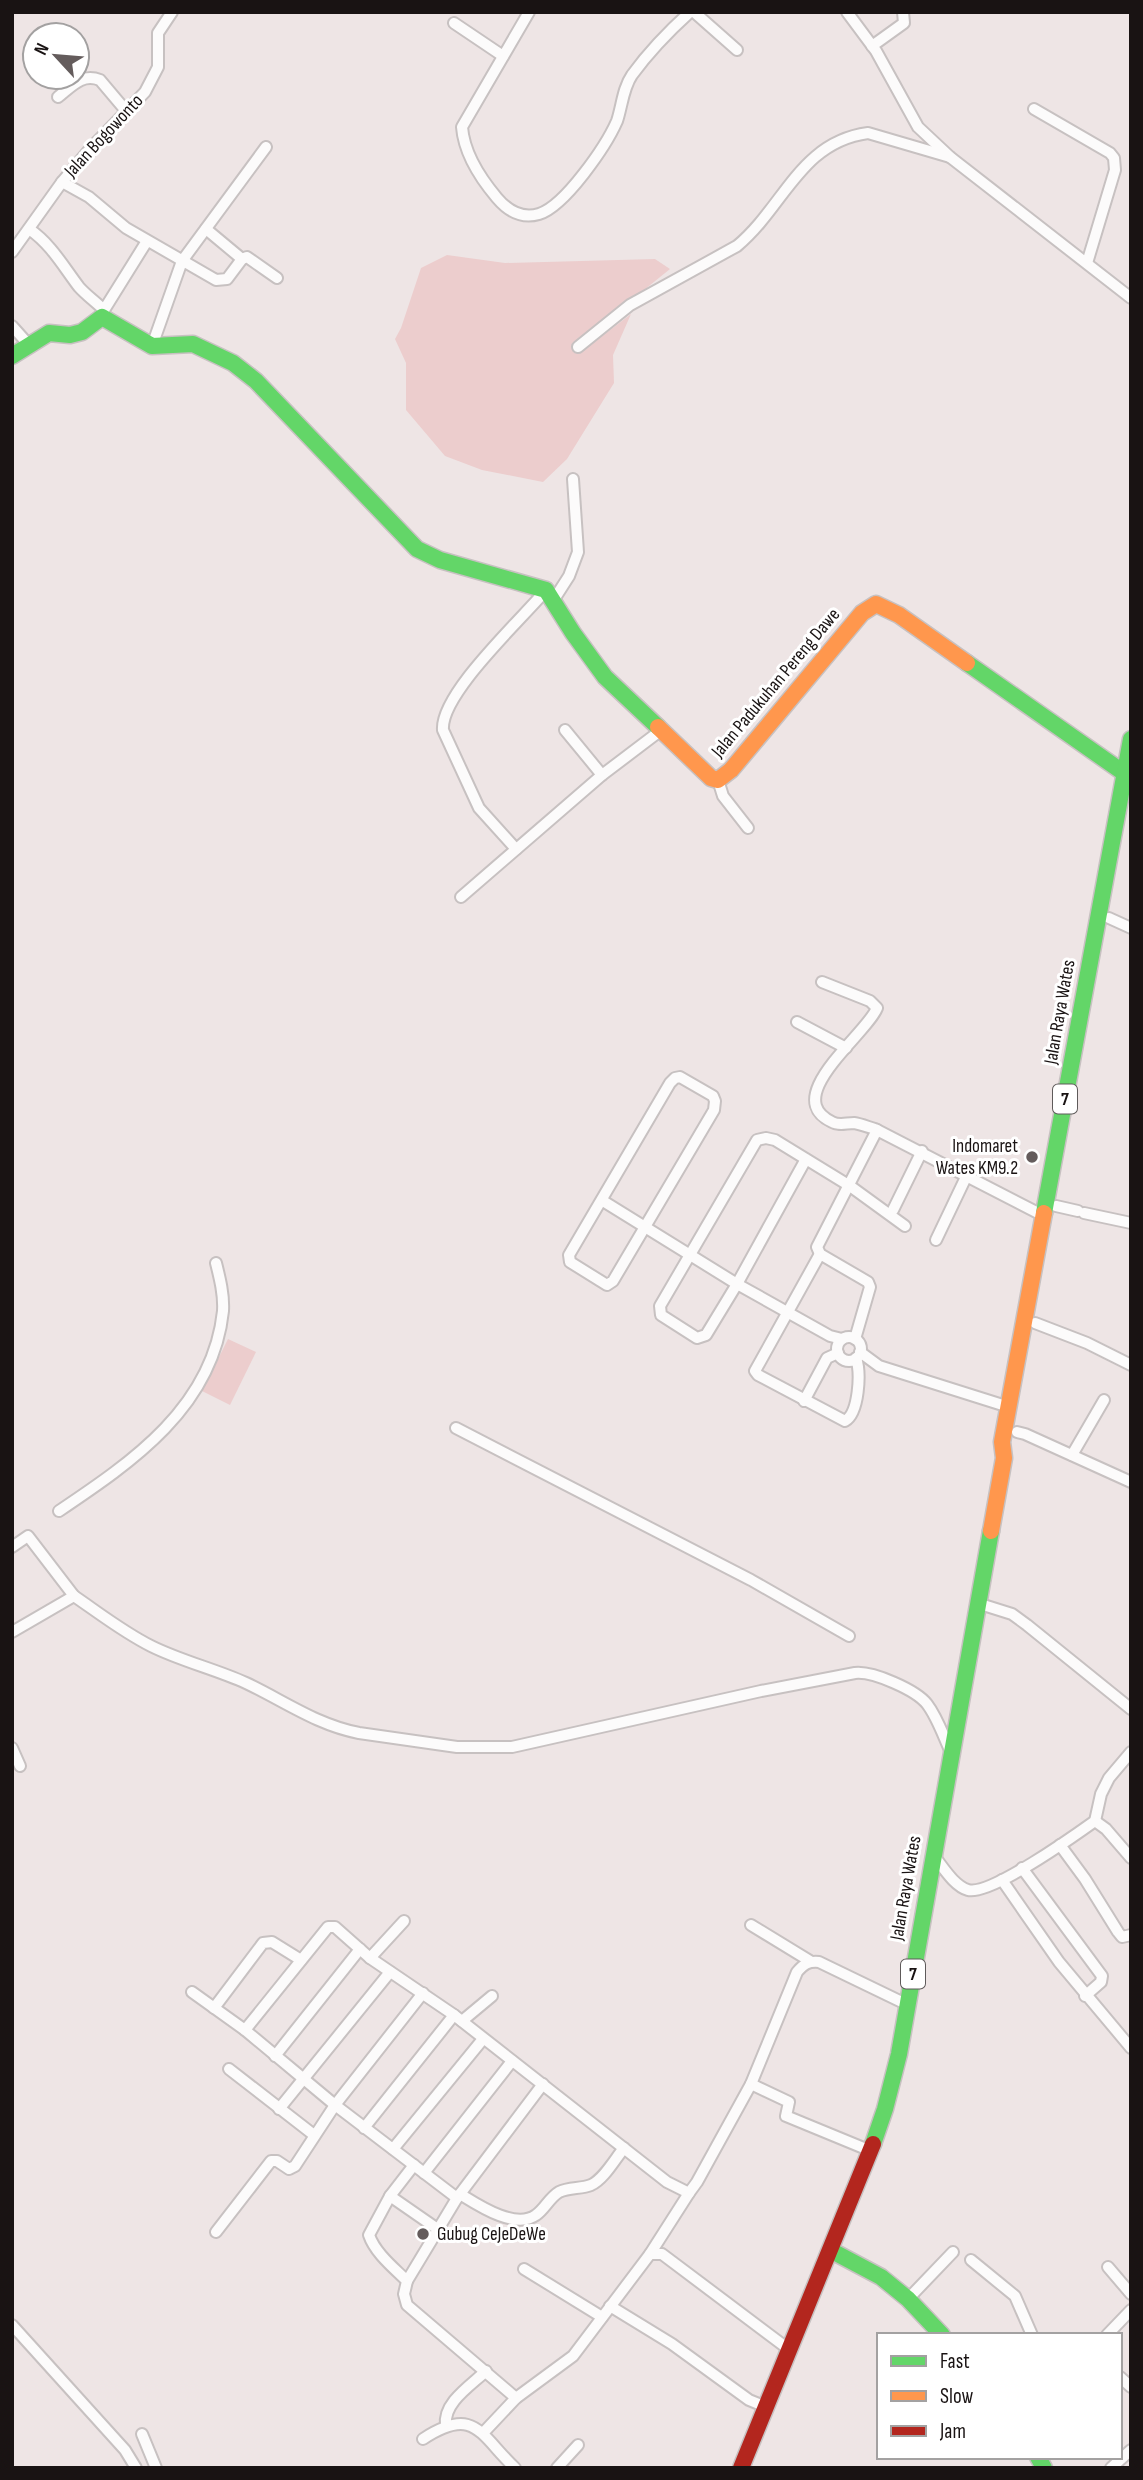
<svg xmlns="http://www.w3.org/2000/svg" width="1143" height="2480" viewBox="0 0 1143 2480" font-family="'Sofia Sans Condensed',sans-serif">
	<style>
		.green { fill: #eccdcd }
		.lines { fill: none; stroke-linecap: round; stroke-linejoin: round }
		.street-casing { stroke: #c7c1c1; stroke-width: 14 }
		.fast-casing { stroke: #c7c1c1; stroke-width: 19 }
		.slow-casing { stroke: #c7c1c1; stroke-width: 19 }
		.jam-casing { stroke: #c7c1c1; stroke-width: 19 }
		.street { stroke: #fcfbfb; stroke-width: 10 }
		.fast { stroke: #63d668; stroke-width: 16 }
		.slow { stroke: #ff974d; stroke-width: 16 }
		.jam { stroke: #b3261e; stroke-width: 16 }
		.poi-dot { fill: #645c5c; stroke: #fff; stroke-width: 2.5 }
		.labels { text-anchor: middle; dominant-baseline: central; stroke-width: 6; stroke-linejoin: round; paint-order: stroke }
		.shield { fill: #fff; stroke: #5e5a5a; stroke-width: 2 }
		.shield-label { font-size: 18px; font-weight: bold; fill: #191313 }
		.street-label { font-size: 19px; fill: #191313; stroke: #fff }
		.poi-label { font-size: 19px; fill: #191313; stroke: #fff; text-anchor: end }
	</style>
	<rect width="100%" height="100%" fill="#eee5e5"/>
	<g class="green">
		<path d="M 447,255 L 505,263 L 655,259 L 670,269 L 587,336 L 590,341 L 597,340 L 631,314 L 613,355 L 614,383 L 567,459 L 543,482 L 482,470 L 445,456 L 406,410 L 406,363 L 395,339 L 401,328 L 421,268 Z"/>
		<path d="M 228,1339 L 256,1352 L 230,1405 L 202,1391 Z"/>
	</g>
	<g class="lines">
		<defs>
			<g id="street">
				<path d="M 529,12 L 462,127 C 464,153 481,179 497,198 C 508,211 522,219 539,214 C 565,206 606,146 617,121 C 622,106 623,88 632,75 C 648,53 669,31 690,12"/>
				<path d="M 694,12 L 737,50"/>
				<path d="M 847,12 L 876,51 L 918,127 L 950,157 L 1131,298"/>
				<path d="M 454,23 L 503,56"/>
				<path d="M 872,46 L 904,23 L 903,12"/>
				<path d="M 58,97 C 72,86 82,73 100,80 L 127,112"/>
				<path d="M 1034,109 L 1110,153 L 1114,158 L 1115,170 L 1087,263"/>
				<path d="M 62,182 L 89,197 L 126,228 L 216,280 L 227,279 L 242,259 L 247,257 L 277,278"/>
				<path d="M 29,229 C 51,244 63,266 79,287 C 86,295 96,302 104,310"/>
				<path d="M 206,229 L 242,259"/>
				<path d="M 12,252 L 62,182 L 90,149 L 145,92 L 158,67 L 158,33 L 172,12"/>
				<path d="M 102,316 L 104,310 L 147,241"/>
				<path d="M 12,326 L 29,345"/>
				<path d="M 152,346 L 182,261 L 266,147"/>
				<path d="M 578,347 L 630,305 L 737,246 C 784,207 800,142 868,133 L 950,157"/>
				<path d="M 553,601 L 569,576 L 578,552 L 573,479"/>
				<path d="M 565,730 L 602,775"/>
				<path d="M 718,780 L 723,796 L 748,828"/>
				<path d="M 516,849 L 479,808 L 443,730 C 440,694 522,619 546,590"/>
				<path d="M 461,897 L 602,775 L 660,731"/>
				<path d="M 1109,918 L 1131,928"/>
				<path d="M 822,982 L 870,1001 L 877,1008 C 867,1034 779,1097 832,1122 C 839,1126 846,1123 854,1123 C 861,1124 868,1127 875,1129 L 1044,1216"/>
				<path d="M 797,1022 L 846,1048"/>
				<path d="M 680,1077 L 713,1096 L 715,1101 L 714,1110 L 613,1281 L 607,1285 L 570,1262 L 569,1255 L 670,1083 L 675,1078 Z"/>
				<path d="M 806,1159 L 737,1284 L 706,1335 L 697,1338 L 661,1315 L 660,1306 L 757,1140 L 766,1138 L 775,1140 L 850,1186 L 905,1226"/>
				<path d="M 603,1201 L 737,1284 L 830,1336 L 842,1339"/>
				<path d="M 1056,1206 L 1078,1211"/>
				<path d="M 893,1210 L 922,1151"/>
				<path d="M 1084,1213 L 1131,1223"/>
				<path d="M 936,1240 L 967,1175"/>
				<path d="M 820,1254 L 755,1371 L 758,1375 L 845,1421 C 859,1413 861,1373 856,1358"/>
				<path d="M 1035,1323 L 1087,1343 L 1131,1365"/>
				<circle cx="849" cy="1349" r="12"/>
				<path d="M 855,1339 L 870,1287 L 868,1282 L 820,1254 L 817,1247 L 877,1130"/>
				<path d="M 860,1352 L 879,1366 L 1009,1407"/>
				<path d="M 804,1401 L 827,1358 L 838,1353"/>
				<path d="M 456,1428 L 751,1580 L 849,1636"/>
				<path d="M 1017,1432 L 1025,1434 L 1131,1482"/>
				<path d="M 1072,1455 L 1104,1400"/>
				<path d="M 59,1511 C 132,1462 213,1407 223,1311 C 224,1295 220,1279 216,1263"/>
				<path d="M 12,1547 L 28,1536 L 74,1596"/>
				<path d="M 977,1603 L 1012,1614 L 1027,1625 L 1131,1709"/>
				<path d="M 12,1632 L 74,1596 C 99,1613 123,1632 151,1646 C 181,1661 215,1669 246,1683 C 284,1701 317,1725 359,1733 L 457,1747 L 512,1747 L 761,1691 L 855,1673 C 873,1671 916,1690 927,1704 C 937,1717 943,1735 950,1750"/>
				<path d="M 12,1748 L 20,1766"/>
				<path d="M 1095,1821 L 1106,1829 L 1131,1858"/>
				<path d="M 1060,1845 L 1085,1879 L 1118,1932 L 1122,1937 L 1131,1935"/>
				<path d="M 934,1856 C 943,1867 954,1886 968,1890 C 990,1896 1074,1836 1095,1821 L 1101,1794 L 1109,1778 L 1131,1752"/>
				<path d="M 1022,1868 L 1102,1976 L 1101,1982 L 1085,1996"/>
				<path d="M 1002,1880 L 1059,1962 L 1131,2048"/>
				<path d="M 751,1925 L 810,1961"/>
				<path d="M 370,1958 L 404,1921"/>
				<path d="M 192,1992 L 245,2030 L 335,2105 L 457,2198"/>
				<path d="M 214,2008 L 263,1943 L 272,1942 L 301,1960"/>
				<path d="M 462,2021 L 492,1996"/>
				<path d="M 245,2030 L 328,1927 L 335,1927 L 370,1958 L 454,2015 L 667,2182 L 689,2193 L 697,2182 L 751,2084 L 797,1972 C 804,1964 808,1961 819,1962 L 908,2005"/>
				<path d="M 275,2056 L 360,1949"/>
				<path d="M 229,2069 L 314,2135"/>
				<path d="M 751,2084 L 789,2102 L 786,2116 L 871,2151"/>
				<path d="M 279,2109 L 390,1972"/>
				<path d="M 364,2128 L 454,2015"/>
				<path d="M 393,2149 L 483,2039"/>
				<path d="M 424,2173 L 512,2061"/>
				<path d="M 460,2194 C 478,2205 515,2230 536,2215 C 545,2209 549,2198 559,2192 C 569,2187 581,2189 591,2185 C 604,2179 615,2159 624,2148"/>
				<path d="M 390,2196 L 414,2165"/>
				<path d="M 439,2230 L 390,2196 L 369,2235 C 375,2253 394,2268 407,2281 L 404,2294 L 407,2305 L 516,2398"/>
				<path d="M 216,2232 L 271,2161 L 277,2161 L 289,2169 L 295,2166 L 335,2105 L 423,1993"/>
				<path d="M 650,2254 L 689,2193"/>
				<path d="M 971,2260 L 1015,2296 L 1032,2335"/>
				<path d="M 1108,2267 L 1131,2294"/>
				<path d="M 524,2269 L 602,2317"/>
				<path d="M 407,2281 L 457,2198 L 543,2084"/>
				<path d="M 908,2299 L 953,2252"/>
				<path d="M 610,2306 L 672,2344 L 749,2400 L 766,2407"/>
				<path d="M 12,2325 L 125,2450 L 136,2468"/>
				<path d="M 1107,2335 L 1131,2310"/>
				<path d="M 1120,2377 L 1131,2387"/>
				<path d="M 446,2425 C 443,2403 470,2386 486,2371"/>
				<path d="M 484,2432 L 516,2398 L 573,2356 L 650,2254 L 662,2254 L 791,2351"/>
				<path d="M 142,2434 L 156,2468"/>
				<path d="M 423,2439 C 475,2405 480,2435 515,2468"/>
				<path d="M 557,2468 L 578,2445"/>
				<path d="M 1111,2468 L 1131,2450"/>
			</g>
			<g id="fast">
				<path d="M 12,356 L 49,333 L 70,335 L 82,332 L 102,317 L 152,346 L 193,344 L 233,363 L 256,381 L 417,549 L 440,560 L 546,590 L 573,633 L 605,677 L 658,727"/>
				<path d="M 967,663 L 1124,773"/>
				<path d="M 1044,1213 L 1131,739"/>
				<path d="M 873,2144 L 885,2109 L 899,2054 L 991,1531"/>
				<path d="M 832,2251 L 881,2277 L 908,2299 L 942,2335"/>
				<path d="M 1038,2457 L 1044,2468"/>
			</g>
			<g id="slow">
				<path d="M 658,727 L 711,778 L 718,780 L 731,770 L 862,613 L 876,604 L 899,615 L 967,663"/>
				<path d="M 991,1531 L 1004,1458 L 1002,1442 L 1044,1213"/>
			</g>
			<path id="jam" d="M 741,2468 L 873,2144"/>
		</defs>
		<use href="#street" class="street-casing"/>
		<use href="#fast" class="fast-casing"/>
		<use href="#slow" class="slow-casing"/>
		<use href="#jam" class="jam-casing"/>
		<use href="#street" class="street"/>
		<use href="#fast" class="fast"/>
		<use href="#slow" class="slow"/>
		<use href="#jam" class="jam"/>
	</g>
	<g class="poi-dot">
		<circle cx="1032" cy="1157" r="7"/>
		<circle cx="423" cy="2234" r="7"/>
	</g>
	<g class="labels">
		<g class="shield">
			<rect x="1053" y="1084.5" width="24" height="29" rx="5"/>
			<rect x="901" y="1959.5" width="24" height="29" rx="5"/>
		</g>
		<g class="shield-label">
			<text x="1065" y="1099">7</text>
			<text x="913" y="1974">7</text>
		</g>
		<g class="street-label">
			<text transform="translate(104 136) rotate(-47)">Jalan Bogowonto</text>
			<text transform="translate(776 683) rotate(-50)">Jalan Padukuhan Pereng Dawe</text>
			<text transform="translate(1060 1012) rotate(-80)">Jalan Raya Wates</text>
			<text transform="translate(906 1888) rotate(-80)">Jalan Raya Wates</text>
		</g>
		<g class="poi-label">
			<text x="1018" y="1146">Indomaret<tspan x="1018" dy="22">Wates KM9.2</tspan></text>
			<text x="437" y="2234" text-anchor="start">Gubug CeJeDeWe</text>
		</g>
	</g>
	<rect width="1143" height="2480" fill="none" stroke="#191313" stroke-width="28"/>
	<rect x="877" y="2333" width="245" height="126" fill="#ffffff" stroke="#a3a1a1" stroke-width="2"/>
	<rect x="891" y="2356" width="35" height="10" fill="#63d668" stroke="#a3a1a1" stroke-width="2"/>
	<text x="940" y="2368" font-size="21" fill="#191313">Fast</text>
	<rect x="891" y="2391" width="35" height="10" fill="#ff974d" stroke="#a3a1a1" stroke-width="2"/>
	<text x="940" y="2403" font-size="21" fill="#191313">Slow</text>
	<rect x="891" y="2426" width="35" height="10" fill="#b3261e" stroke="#a3a1a1" stroke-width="2"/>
	<text x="940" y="2438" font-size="21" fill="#191313">Jam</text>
	<g transform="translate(56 56) rotate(296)"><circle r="33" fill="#ffffff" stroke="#a3a1a1" stroke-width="2"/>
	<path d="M0-5L12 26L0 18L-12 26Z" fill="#645c5c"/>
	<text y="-10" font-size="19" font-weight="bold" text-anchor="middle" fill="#191313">N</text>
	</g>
</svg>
